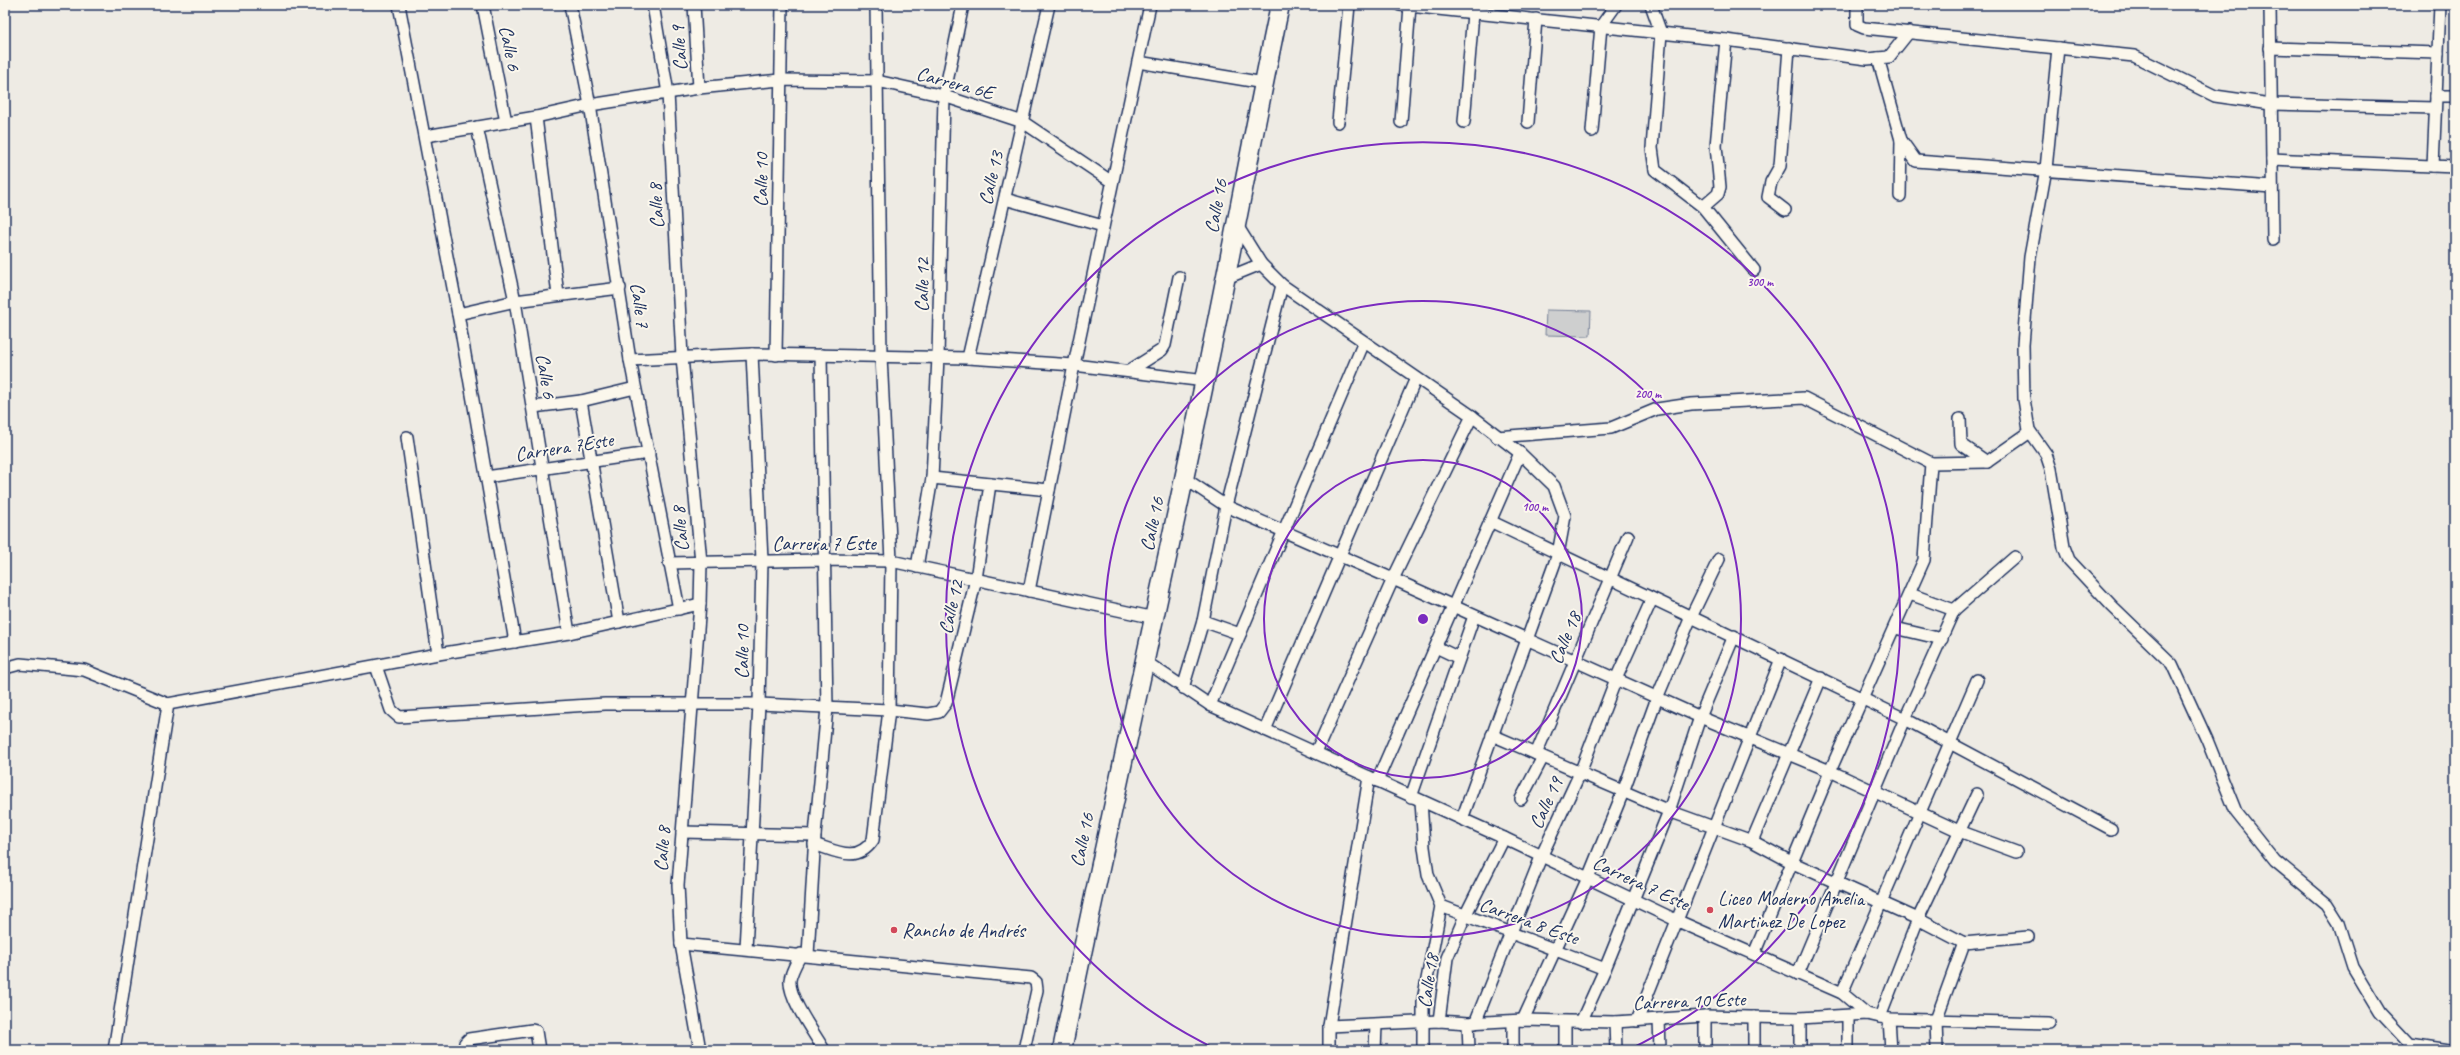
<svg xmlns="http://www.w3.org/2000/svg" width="2460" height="1055" viewBox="0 0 2460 1055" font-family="Caveat,sans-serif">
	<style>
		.green { fill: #cecfcf; stroke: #747f96 }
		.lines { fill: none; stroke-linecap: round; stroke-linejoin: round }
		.minor-casing { stroke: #1b2f5e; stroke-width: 14 }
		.trunk-casing { stroke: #1b2f5e; stroke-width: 21 }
		.minor { stroke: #fbf7ec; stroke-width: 11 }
		.trunk { stroke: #fbf7ec; stroke-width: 18 }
		.ring { fill: none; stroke: #7b2cbf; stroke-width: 2 }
		.poi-dot { fill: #d1495b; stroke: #fbf7ec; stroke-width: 1.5 }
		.labels { text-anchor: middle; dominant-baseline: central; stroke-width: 4; stroke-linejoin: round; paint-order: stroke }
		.street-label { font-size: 20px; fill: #1b2f5e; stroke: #fbf7ec }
		.poi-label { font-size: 20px; fill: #1b2f5e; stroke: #fbf7ec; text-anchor: start }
		.centre { fill: #7b2cbf; stroke: #fbf7ec; stroke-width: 2 }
		.ring-label { font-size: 12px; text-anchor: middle; font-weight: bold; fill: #7b2cbf; stroke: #fbf7ec; stroke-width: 4; stroke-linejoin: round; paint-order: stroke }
	</style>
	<rect width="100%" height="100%" fill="#eeebe4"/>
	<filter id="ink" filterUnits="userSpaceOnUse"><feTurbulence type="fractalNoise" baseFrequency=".025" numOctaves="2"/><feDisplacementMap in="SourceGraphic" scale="8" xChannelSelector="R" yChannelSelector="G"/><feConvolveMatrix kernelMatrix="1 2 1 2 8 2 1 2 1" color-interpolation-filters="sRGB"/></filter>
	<g filter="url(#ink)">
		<path class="green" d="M 1546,310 L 1591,311 L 1590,336 L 1545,335 Z"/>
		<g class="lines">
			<defs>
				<g id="minor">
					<path d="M 399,5 L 458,314 L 515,642"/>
					<path d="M 483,5 L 506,122"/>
					<path d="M 570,5 L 590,105 L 630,360 L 679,609"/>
					<path d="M 653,5 L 668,93 L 682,357 L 701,562 L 700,604 L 678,885 L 681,944 L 700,1050"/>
					<path d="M 694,5 L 699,88"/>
					<path d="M 1400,5 L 1726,40 L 1867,59 L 1889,57 L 1909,32"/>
					<path d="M 1651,5 L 1661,33 L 1652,148 L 1655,170 L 1703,207 L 1754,270"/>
					<path d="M 1857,5 L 1857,25 L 1864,28 L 2134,56 L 2215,96 L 2271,104 L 2435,108"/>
					<path d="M 2270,5 L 2273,240"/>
					<path d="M 2058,48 L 2046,169 L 2030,257 L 2023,345 L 2024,399 L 2029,430 L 2046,454 L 2051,469 L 2064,547 L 2069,560 L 2112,606 L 2172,664 L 2207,740 L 2236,812 L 2275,861 L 2327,904 L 2339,923 L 2353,967 L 2380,1012 L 2410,1044 L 2449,1050"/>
					<path d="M 2270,48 L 2438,53"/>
					<path d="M 1878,58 L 1901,140 L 1916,161 L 2272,187"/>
					<path d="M 1138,62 L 1264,83"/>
					<path d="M 2436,96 L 2455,96"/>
					<path d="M 536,117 L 558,295"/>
					<path d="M 1338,122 L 1349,5"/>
					<path d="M 1401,122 L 1410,6"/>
					<path d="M 1464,122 L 1473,13"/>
					<path d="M 1528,122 L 1536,19"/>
					<path d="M 477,127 L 515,301 L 569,633"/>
					<path d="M 1592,131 L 1601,26 L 1616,5"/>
					<path d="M 426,136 L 536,117 L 590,105 L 699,88 L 780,80 L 877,81 L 944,96 L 1023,122 L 1112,182"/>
					<path d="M 2272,159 L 2455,167"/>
					<path d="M 2433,166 L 2440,5"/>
					<path d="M 1900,196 L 1901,140"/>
					<path d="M 1005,199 L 1103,226"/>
					<path d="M 1703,207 L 1718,194 L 1720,187 L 1716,146 L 1726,40"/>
					<path d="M 1785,210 L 1768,197 L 1771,182 L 1780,166 L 1789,48"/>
					<path d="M 1236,224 L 1261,264 L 1282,285 L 1472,416 L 1520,453 L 1554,486 L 1565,516 L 1558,554 L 1462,819"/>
					<path d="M 1224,279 L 1261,264"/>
					<path d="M 458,314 L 515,301 L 620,288"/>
					<path d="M 776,355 L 782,5"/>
					<path d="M 968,358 L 1049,5"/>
					<path d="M 630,360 L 752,354 L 968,358 L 1074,365 L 1205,381"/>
					<path d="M 1129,371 L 1162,350 L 1165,345 L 1179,277"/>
					<path d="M 533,407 L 581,401"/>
					<path d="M 1960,419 L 1961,444 L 1987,462"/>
					<path d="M 407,437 L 438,654"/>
					<path d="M 1497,437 L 1611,428 L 1657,409 L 1691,404 L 1804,398 L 1931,463"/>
					<path d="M 486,477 L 649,453"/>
					<path d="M 932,478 L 1049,490"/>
					<path d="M 1184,478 L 1226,506 L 1393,579 L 1700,717 L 1830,771 L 1959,831 L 2016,852"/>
					<path d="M 1490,521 L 1905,719 L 2111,829"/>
					<path d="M 669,563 L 824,560 L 891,561 L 1155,618"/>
					<path d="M 917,567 L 932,478 L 938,357 L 944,96 L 963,5"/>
					<path d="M 1029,591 L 1074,365 L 1150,5"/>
					<path d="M 1910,594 L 1954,610"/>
					<path d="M 1203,621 L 1240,634"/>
					<path d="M 619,622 L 581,401 L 635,388"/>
					<path d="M 1895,628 L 1942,639"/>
					<path d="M 1436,647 L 1459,658"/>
					<path d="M 1146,662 L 1210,705 L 1504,838 L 1678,921 L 1842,993 L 1867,1014"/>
					<path d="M 376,666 L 391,710 L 399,717 L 605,704 L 759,704 L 889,710 L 928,714 L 939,712 L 946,703 L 976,579 L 990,484"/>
					<path d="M 5,668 L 20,664 L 84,670 L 168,704 L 438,654 L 569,633 L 700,604"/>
					<path d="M 1183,688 L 1203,621 L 1226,506 L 1282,285"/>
					<path d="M 1210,705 L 1364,342"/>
					<path d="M 1265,730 L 1416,378"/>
					<path d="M 1492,735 L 1669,811 L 1752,841 L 1793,863 L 1918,919 L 1964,943 L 2028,937"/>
					<path d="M 1316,752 L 1393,579 L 1472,416"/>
					<path d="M 1536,754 L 1628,536"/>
					<path d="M 1377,781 L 1520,453"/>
					<path d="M 1411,797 L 1474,616"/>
					<path d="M 1521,799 L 1543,757"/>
					<path d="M 1421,801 L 1424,847 L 1428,875 L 1441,906 L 1423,1000 L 1423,1050"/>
					<path d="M 682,832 L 815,835"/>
					<path d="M 1752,841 L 1821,678"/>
					<path d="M 814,844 C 836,851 857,864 873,840 L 889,710 L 891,561 L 881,356 L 876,5"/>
					<path d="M 1441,906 L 1605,969"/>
					<path d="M 681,944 L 1031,978 L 1036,982 L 1037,990 L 1024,1050"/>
					<path d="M 746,949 L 759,704 L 762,560 L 752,354"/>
					<path d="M 801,954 C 797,962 791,972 790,980 C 788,998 815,1034 824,1050"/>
					<path d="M 1754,954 L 1830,771 L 1924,560 L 1931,463 L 1987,462 L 2030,432"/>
					<path d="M 808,955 L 815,835 L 827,708 L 821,355"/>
					<path d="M 1798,974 L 1905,719 L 1954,610 L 2015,557"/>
					<path d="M 1842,993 L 1977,680"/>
					<path d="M 1705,1016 L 1705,1050"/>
					<path d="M 1754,1017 L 1754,1050"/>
					<path d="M 1880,1017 L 1918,919 L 1977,794"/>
					<path d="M 1800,1018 L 1800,1050"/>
					<path d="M 1659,1019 L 1660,1050"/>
					<path d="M 1889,1019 L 1891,1050"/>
					<path d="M 1523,1020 L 1588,878 L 1623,792 L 1657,698 L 1691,617 L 1719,559"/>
					<path d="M 1439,1021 L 1447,958 L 1465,916 L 1504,838"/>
					<path d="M 1513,1021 L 1513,1050"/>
					<path d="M 1637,1021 L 1781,659"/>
					<path d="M 1565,1022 L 1565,1050"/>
					<path d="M 1581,1022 L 1605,969 L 1669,811 L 1700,717 L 1734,636"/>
					<path d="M 1615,1022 L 1616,1050"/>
					<path d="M 1468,1023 L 1469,1050"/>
					<path d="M 1475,1023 L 1541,857 L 1580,773 L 1616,679 L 1652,599"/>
					<path d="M 1329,1026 L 1439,1021 L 1468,1023 L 1523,1020 L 1615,1022 L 1705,1016 L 1800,1018 L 1867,1014 L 1889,1019 L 2049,1023"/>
					<path d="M 114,1050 L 168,704"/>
					<path d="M 468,1050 L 465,1043 L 469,1039 L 532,1030 L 536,1031 L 539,1050"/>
					<path d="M 1329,1050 L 1329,1026 L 1369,777"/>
					<path d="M 1375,1050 L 1376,1025"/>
					<path d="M 1848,1050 L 1848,1016"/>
					<path d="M 1937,1050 L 1936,1020 L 1964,943"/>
				</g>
				<path id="trunk" d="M 1062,1050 C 1107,829 1157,609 1203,389 C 1230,261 1253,133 1280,5"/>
			</defs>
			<use href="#minor" class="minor-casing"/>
			<use href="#trunk" class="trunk-casing"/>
			<use href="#minor" class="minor"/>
			<use href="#trunk" class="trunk"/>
		</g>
	</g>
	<g class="ring">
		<circle cx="1423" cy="619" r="159"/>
		<circle cx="1423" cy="619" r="318"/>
		<path d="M1218 1050A477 477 0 1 1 1628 1050"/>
	</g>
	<g class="poi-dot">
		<circle cx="1710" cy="910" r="4"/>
		<circle cx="894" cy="930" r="4"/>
	</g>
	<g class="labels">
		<g class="street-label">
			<text transform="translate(510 48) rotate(79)">Calle 6</text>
			<text transform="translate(679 48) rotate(-94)">Calle 9</text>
			<text transform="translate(955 83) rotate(15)">Carrera 6E</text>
			<text transform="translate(991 178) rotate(-77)">Calle 13</text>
			<text transform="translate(761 180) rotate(-89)">Calle 10</text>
			<text transform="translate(656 206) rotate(-93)">Calle 8</text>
			<text transform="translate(1216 206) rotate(-79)">Calle 16</text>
			<text transform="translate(922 285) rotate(-89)">Calle 12</text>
			<text transform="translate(640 305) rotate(82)">Calle 7</text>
			<text transform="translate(546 376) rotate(81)">Calle 6</text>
			<text transform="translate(564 447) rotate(-9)">Carrera 7Este</text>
			<text transform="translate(1152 524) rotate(-78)">Calle 16</text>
			<text transform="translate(680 529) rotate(-95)">Calle 8</text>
			<text x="824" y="543">Carrera 7 Este</text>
			<text transform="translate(951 607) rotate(-77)">Calle 12</text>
			<text transform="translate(1565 638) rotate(-67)">Calle 18</text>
			<text transform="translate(742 652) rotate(-89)">Calle 10</text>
			<text transform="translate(1546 803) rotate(-65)">Calle 19</text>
			<text transform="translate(1082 840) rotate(-78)">Calle 16</text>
			<text transform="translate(662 849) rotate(-86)">Calle 8</text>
			<text transform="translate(1641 883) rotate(25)">Carrera 7 Este</text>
			<text transform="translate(1529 921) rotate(20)">Carrera 8 Este</text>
			<text transform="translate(1428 981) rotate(-81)">Calle 18</text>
			<text transform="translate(1689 1001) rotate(-2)">Carrera 10 Este</text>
		</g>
		<g class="poi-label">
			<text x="1718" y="898">Liceo Moderno Amelia<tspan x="1718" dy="23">Martinez De Lopez</tspan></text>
			<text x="902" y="930">Rancho de Andrés</text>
		</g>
	</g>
	<circle cx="1423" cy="619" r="6" class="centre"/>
	<g class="ring-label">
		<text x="1760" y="286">300 m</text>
		<text x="1648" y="398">200 m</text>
		<text x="1535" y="511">100 m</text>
	</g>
	<rect width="2460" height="1055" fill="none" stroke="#fbf7ec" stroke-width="20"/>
	<rect x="10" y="10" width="2440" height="1035" fill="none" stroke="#1b2f5e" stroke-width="1.5" filter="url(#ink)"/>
</svg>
